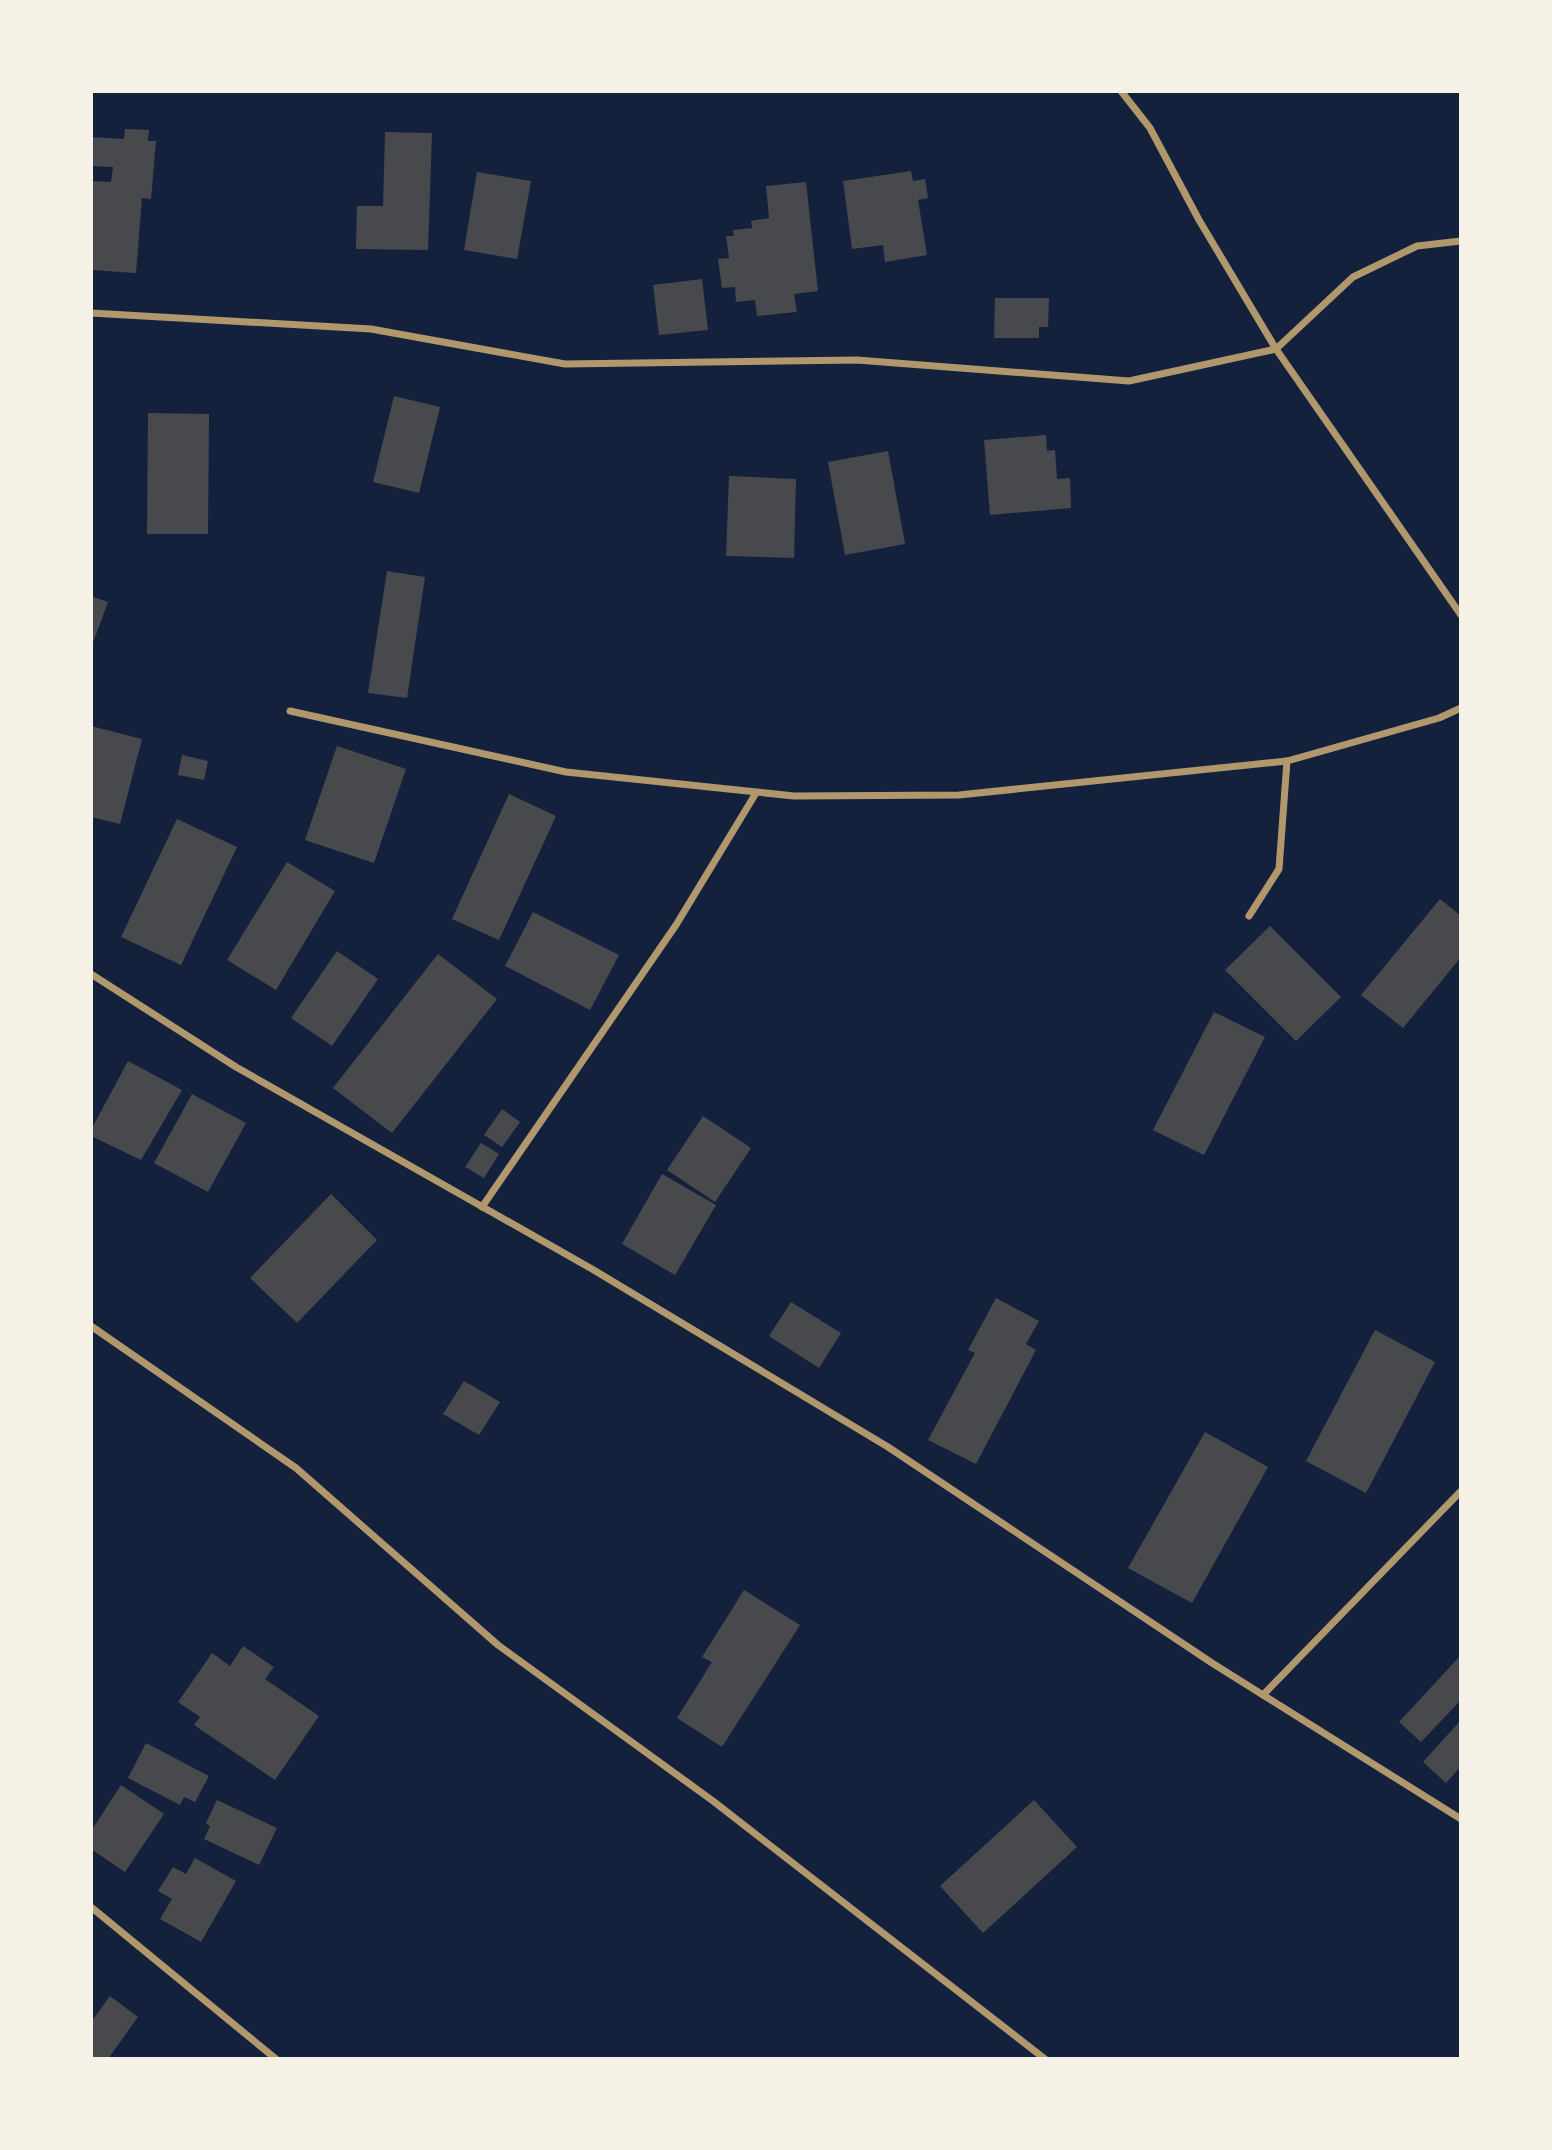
<svg xmlns="http://www.w3.org/2000/svg" width="1552" height="2150" viewBox="0 0 1552 2150" font-family="'Nunito Sans',sans-serif">
	<style>
		.building { fill: #48494c }
		.lines { fill: none; stroke-linecap: round; stroke-linejoin: round }
		.minor { stroke: #b1986c; stroke-width: 7 }
	</style>
	<rect width="100%" height="100%" fill="#14213d"/>
	<g class="building">
		<path d="M 125,129 L 149,130 L 148,141 L 156,141 L 151,199 L 142,198 L 136,273 L 91,270 L 91,181 L 111,182 L 113,167 L 91,166 L 91,137 L 124,139 Z"/>
		<path d="M 385,132 L 432,133 L 428,250 L 356,249 L 357,206 L 383,206 Z"/>
		<path d="M 911,171 L 913,181 L 925,179 L 928,198 L 918,200 L 927,255 L 885,262 L 883,245 L 852,249 L 843,181 Z"/>
		<path d="M 477,172 L 531,181 L 517,259 L 464,250 Z"/>
		<path d="M 806,182 L 818,291 L 794,294 L 797,312 L 757,316 L 755,300 L 736,302 L 735,287 L 722,288 L 718,259 L 729,258 L 726,236 L 734,236 L 733,230 L 752,228 L 751,221 L 769,218 L 766,186 Z"/>
		<path d="M 702,279 L 708,330 L 659,335 L 653,285 Z"/>
		<path d="M 995,298 L 1049,298 L 1048,327 L 1039,327 L 1039,338 L 994,338 Z"/>
		<path d="M 394,396 L 440,407 L 419,493 L 373,482 Z"/>
		<path d="M 148,413 L 209,414 L 208,534 L 147,534 Z"/>
		<path d="M 1046,435 L 1047,451 L 1055,450 L 1057,479 L 1070,478 L 1071,508 L 990,515 L 984,440 Z"/>
		<path d="M 888,451 L 905,544 L 845,555 L 828,462 Z"/>
		<path d="M 729,476 L 796,479 L 794,558 L 726,556 Z"/>
		<path d="M 387,571 L 425,577 L 407,698 L 368,693 Z"/>
		<path d="M 91,596 L 108,602 L 91,648 Z"/>
		<path d="M 91,726 L 142,739 L 120,824 L 91,817 Z"/>
		<path d="M 337,746 L 406,769 L 374,863 L 305,840 Z"/>
		<path d="M 182,755 L 208,761 L 204,780 L 178,775 Z"/>
		<path d="M 509,794 L 556,816 L 499,940 L 452,919 Z"/>
		<path d="M 177,819 L 237,847 L 181,965 L 121,937 Z"/>
		<path d="M 287,862 L 335,891 L 276,990 L 227,960 Z"/>
		<path d="M 1440,899 L 1461,916 L 1461,957 L 1403,1028 L 1361,995 Z"/>
		<path d="M 533,912 L 619,955 L 590,1010 L 505,966 Z"/>
		<path d="M 1270,926 L 1341,997 L 1296,1041 L 1225,970 Z"/>
		<path d="M 337,951 L 378,979 L 332,1046 L 291,1018 Z"/>
		<path d="M 438,954 L 497,999 L 392,1133 L 333,1088 Z"/>
		<path d="M 1214,1012 L 1265,1037 L 1204,1155 L 1153,1130 Z"/>
		<path d="M 128,1061 L 182,1090 L 141,1160 L 91,1136 L 91,1130 Z"/>
		<path d="M 192,1094 L 246,1123 L 208,1192 L 154,1163 Z"/>
		<path d="M 502,1109 L 520,1122 L 502,1147 L 484,1135 Z"/>
		<path d="M 703,1116 L 751,1148 L 715,1202 L 667,1170 Z"/>
		<path d="M 481,1143 L 499,1154 L 484,1178 L 465,1167 Z"/>
		<path d="M 662,1174 L 716,1205 L 675,1275 L 622,1244 Z"/>
		<path d="M 331,1194 L 377,1240 L 297,1323 L 250,1278 Z"/>
		<path d="M 996,1298 L 1039,1321 L 1026,1344 L 1036,1350 L 976,1464 L 928,1440 L 975,1353 L 968,1350 Z"/>
		<path d="M 791,1302 L 841,1333 L 819,1368 L 769,1336 Z"/>
		<path d="M 1375,1330 L 1435,1362 L 1366,1493 L 1306,1461 Z"/>
		<path d="M 464,1381 L 500,1402 L 479,1435 L 443,1414 Z"/>
		<path d="M 1205,1432 L 1268,1467 L 1192,1603 L 1128,1568 Z"/>
		<path d="M 744,1590 L 800,1625 L 722,1747 L 677,1718 L 712,1662 L 702,1657 Z"/>
		<path d="M 243,1646 L 274,1667 L 265,1679 L 319,1716 L 275,1780 L 194,1725 L 200,1717 L 178,1702 L 212,1653 L 230,1666 Z"/>
		<path d="M 1461,1655 L 1461,1700 L 1421,1742 L 1399,1722 Z"/>
		<path d="M 1461,1720 L 1461,1766 L 1446,1783 L 1423,1762 Z"/>
		<path d="M 146,1743 L 209,1776 L 195,1802 L 184,1797 L 180,1805 L 128,1778 Z"/>
		<path d="M 121,1785 L 164,1814 L 125,1872 L 91,1849 L 91,1831 Z"/>
		<path d="M 217,1800 L 277,1828 L 259,1865 L 204,1839 L 210,1826 L 206,1823 Z"/>
		<path d="M 1034,1800 L 1077,1847 L 983,1933 L 940,1886 Z"/>
		<path d="M 195,1858 L 236,1881 L 201,1942 L 160,1919 L 172,1899 L 158,1891 L 173,1867 L 186,1874 Z"/>
		<path d="M 110,1996 L 138,2017 L 108,2059 L 91,2059 L 91,2016 L 94,2018 Z"/>
	</g>
	<g class="lines">
		<g class="minor">
			<path d="M 1121,91 L 1150,128 L 1199,220 L 1276,349 L 1461,615"/>
			<path d="M 91,313 L 371,329 L 565,364 L 857,360 L 1129,381 L 1276,349 L 1353,277 L 1417,246 L 1461,241"/>
			<path d="M 290,711 L 566,772 L 794,796 L 959,795 L 1287,761 L 1439,718 L 1461,708"/>
			<path d="M 1249,916 L 1279,869 L 1287,761"/>
			<path d="M 91,974 L 236,1067 L 592,1269 L 888,1447 L 1212,1663 L 1461,1819"/>
			<path d="M 482,1207 L 676,925 L 756,793"/>
			<path d="M 91,1326 L 296,1468 L 498,1645 L 713,1801 L 1045,2059"/>
			<path d="M 1263,1695 L 1461,1491"/>
			<path d="M 91,1907 L 276,2059"/>
		</g>
	</g>
	<rect width="1552" height="2150" fill="none" stroke="#f6f1e7" stroke-width="186"/>
</svg>
